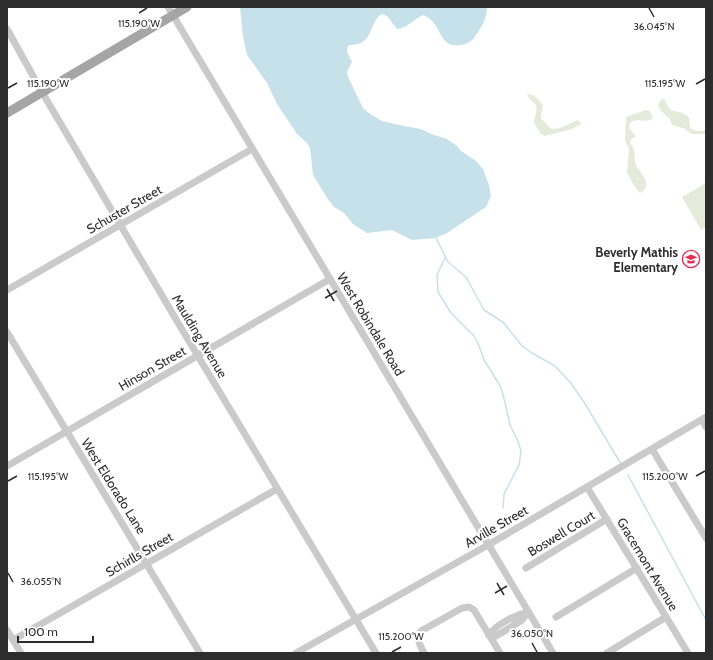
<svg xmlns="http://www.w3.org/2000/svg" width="713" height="660" viewBox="0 0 713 660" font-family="Cabin,sans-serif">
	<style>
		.green { fill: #e5ebdb }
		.water { fill: #c7e1eb }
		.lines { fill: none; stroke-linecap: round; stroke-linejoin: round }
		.stream { stroke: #c7e1eb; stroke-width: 1.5 }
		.minor { stroke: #cacaca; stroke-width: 7 }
		.major { stroke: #a5a5a5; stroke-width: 9 }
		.ticks { fill: none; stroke: #2d2d2d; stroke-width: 1.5 }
		.labels { text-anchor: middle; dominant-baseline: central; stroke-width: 4; stroke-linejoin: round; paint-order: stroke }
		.street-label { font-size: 13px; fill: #2d2d2d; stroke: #fff }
		.poi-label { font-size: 13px; font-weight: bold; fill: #2d2d2d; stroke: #fff; text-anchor: end }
		.ticks-label { font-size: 10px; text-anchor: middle; fill: #2d2d2d; stroke: #fff; stroke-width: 4; stroke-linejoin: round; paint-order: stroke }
	</style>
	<rect width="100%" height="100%" fill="#fff"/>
	<g class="green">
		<path d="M 527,94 C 535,94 538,99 543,105 L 541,114 L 541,118 L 549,127 L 552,129 L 560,128 L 578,120 L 581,124 L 572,129 L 545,136 L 540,133 L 534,123 C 534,117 539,109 535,104 C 532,100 528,99 527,94 Z"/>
		<path d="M 662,99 L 664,99 L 670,110 L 683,113 L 689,117 L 690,128 L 696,131 L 706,131 L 706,134 L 692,134 L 683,128 L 674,126 L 671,123 L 670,119 L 660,110 L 658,104 Z"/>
		<path d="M 646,110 L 650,111 L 653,118 C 645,125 638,116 630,123 L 629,127 L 631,131 L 634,133 L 636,137 L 632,138 L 630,142 C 631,145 633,147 634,150 C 635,155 634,159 635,163 C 639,172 655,185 640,193 L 635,187 L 627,173 L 629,148 L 625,141 L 626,117 Z"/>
		<path d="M 706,183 L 706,227 L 701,230 L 682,197 Z"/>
	</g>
	<path class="water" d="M 240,7 L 487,7 C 487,19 481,28 474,38 C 470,42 467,44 461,45 C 437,49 443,22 423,15 C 414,19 407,28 397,29 L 387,16 L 382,14 C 371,20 373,37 361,43 C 358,45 352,44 348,46 L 347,52 L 352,62 L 347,72 L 348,77 L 363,108 L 370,114 L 382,121 L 404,126 L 421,129 L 431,134 L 447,139 L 457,146 L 461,151 L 476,161 L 483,169 L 489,185 L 491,196 L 486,207 L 447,233 L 436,238 L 412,240 L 392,230 L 367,233 L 353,224 L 344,213 L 334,207 L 327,198 L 313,175 L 310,148 L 307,143 L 297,134 L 277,104 L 267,83 L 247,55 L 243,37 Z"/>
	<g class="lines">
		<g class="stream">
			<path d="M 436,238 L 448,262 L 466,277 L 484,310 L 504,323 L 522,346 L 532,353 L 555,366 L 570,382 L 584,402 L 621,464"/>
			<path d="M 445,258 L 437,275 L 438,292 L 451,313 L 474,336 L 478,343 L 484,360 L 499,384 L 503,394 L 510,425 L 518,441 L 521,451 L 519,465 L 504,494 L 503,508"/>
			<path d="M 628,475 L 706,620"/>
		</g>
		<g class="minor">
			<path d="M 168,7 L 553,653"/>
			<path d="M 7,29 L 42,92 L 177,321 L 376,653"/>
			<path d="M 7,290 L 252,149"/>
			<path d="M 7,332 L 200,653"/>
			<path d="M 702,420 L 706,427"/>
			<path d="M 652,449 L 706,538"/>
			<path d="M 7,466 L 330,279"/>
			<path d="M 587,487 L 688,653"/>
			<path d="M 526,568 L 607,519"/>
			<path d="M 556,617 L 637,568"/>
			<path d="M 7,630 L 21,653"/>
			<path d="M 489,635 L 496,636 L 511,627 L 522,620 L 528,612"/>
			<path d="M 489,635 C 496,624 516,615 528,612"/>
			<path d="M 13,640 L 277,489"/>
			<path d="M 296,653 L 488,545 L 706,417"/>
			<path d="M 424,653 C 420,645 416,640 421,631 L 462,608 L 469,607 L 474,610 L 500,653"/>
			<path d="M 607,653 L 666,617"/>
		</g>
		<path class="major" d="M 7,113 L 187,7"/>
	</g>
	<path class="ticks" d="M 649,8 L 654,17M 139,13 L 147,8M 696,84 L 705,79M 8,88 L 17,83M 327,289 L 334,301M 325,298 L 337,291M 696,476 L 705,471M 8,481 L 17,476M 8,573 L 13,582M 497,583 L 504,595M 495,593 L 507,586M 532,643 L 537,652M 392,652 L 401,647"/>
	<defs>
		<symbol id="school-ring" viewBox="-11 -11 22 22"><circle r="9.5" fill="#fff" stroke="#e43053" stroke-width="1.5"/><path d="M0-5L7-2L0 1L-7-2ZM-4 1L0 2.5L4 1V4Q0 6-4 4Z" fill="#e43053"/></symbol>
	</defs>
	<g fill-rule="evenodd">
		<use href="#school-ring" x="681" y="249" width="20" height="20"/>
	</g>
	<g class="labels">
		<g class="street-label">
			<text transform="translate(124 209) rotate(-30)">Schuster Street</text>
			<text transform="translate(371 324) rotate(59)">West Robindale Road</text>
			<text transform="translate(200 336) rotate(59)">Maulding Avenue</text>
			<text transform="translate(152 368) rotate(-30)">Hinson Street</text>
			<text transform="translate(114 486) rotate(58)">West Eldorado Lane</text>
			<text transform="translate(496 526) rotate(-30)">Arville Street</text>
			<text transform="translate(561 533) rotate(-31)">Boswell Court</text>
			<text transform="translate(139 554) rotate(-30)">Schirlls Street</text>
			<text transform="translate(648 564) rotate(59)">Gracemont Avenue</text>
		</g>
		<g class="poi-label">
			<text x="678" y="252">Beverly Mathis<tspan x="678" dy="15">Elementary</tspan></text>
		</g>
	</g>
	<g class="ticks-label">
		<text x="139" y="27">115.190°W</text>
		<text x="654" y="30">36.045°N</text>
		<text x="48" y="87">115.190°W</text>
		<text x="665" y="87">115.195°W</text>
		<text x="48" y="480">115.195°W</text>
		<text x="665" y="480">115.200°W</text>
		<text x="41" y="585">36.055°N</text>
		<text x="532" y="637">36.050°N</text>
		<text x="401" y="640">115.200°W</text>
	</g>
	<rect width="713" height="660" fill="none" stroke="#2d2d2d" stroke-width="16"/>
	<path d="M18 636v6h75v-6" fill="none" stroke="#2d2d2d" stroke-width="2"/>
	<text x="24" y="636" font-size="12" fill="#2d2d2d" stroke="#ffffff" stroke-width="3" paint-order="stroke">100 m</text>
</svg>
